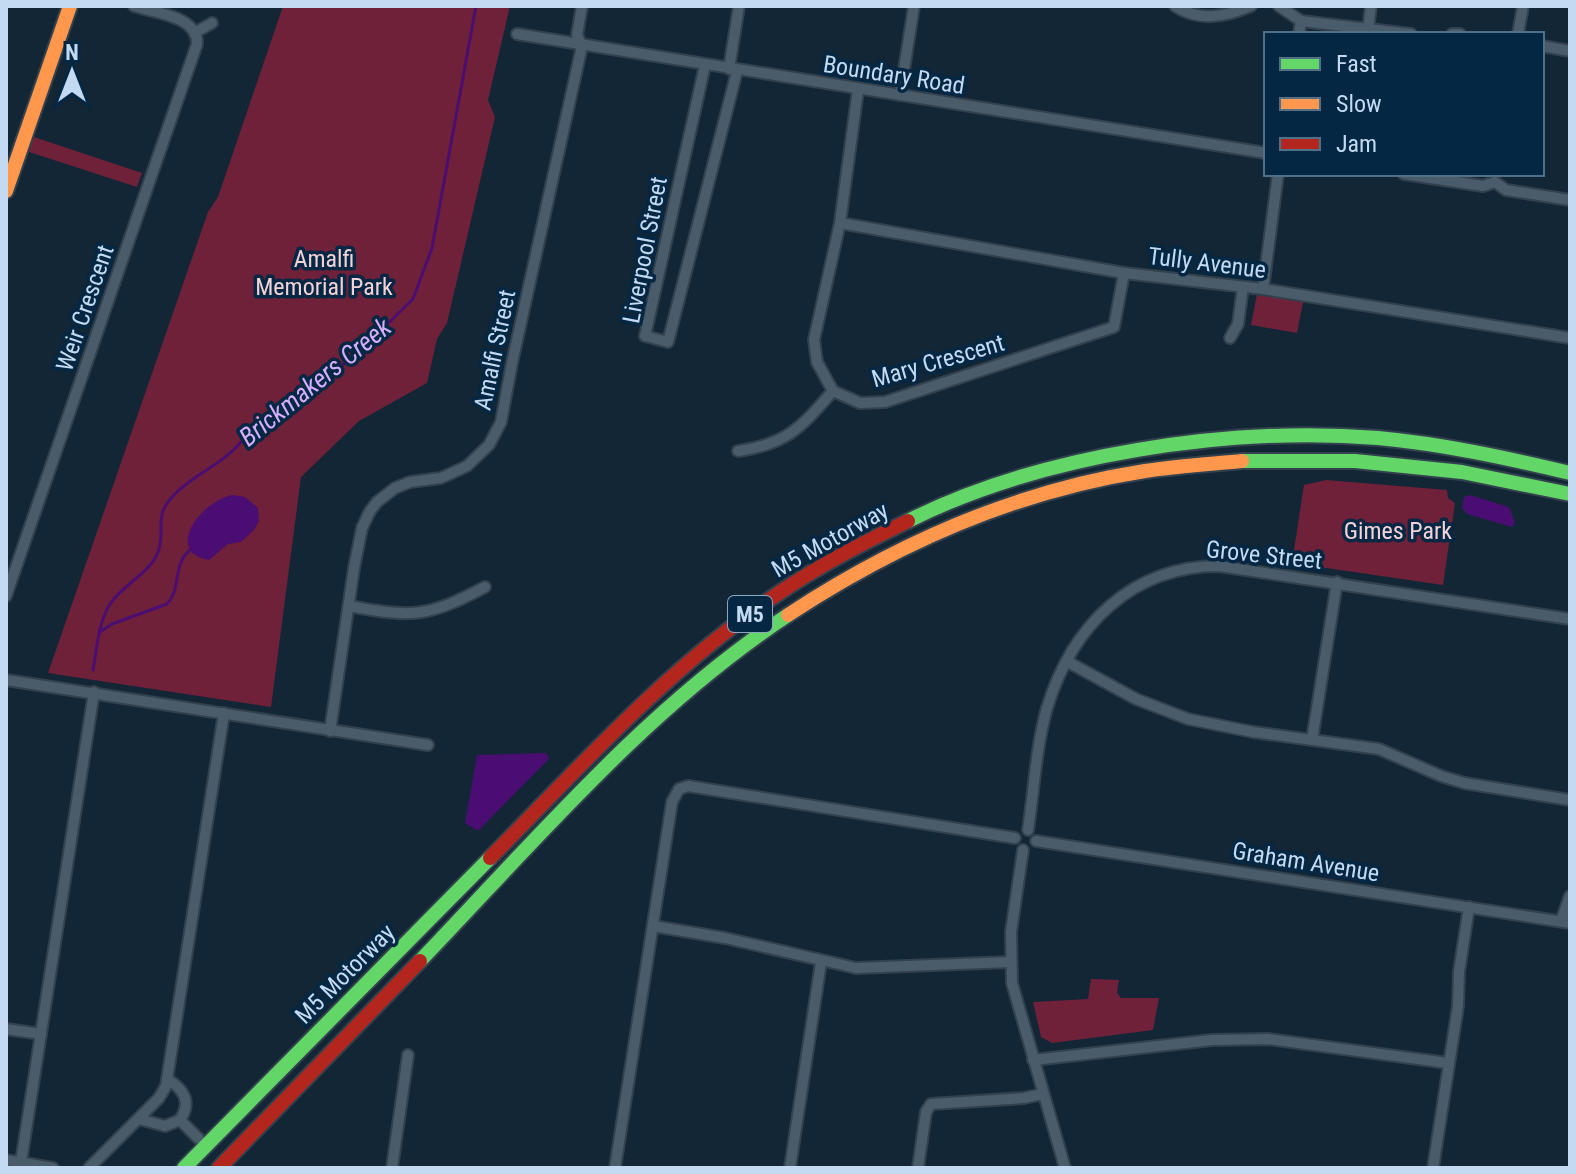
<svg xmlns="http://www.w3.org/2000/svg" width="1576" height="1174" viewBox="0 0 1576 1174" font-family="'Roboto Condensed',sans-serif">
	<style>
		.green { fill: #6f213a }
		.water { fill: #4a0e72 }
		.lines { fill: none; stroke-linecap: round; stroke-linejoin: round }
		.stream { stroke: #4a0e72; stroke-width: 3 }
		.street-casing { stroke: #32414d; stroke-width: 14 }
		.fast-casing { stroke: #32414d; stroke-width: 18 }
		.slow-casing { stroke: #32414d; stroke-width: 18 }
		.jam-casing { stroke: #32414d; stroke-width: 18 }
		.street { stroke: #4a5b6a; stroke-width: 10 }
		.fast { stroke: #63d668; stroke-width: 14 }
		.slow { stroke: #ff974d; stroke-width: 14 }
		.jam { stroke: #b3261e; stroke-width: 14 }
		.labels { text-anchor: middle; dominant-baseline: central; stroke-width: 7; stroke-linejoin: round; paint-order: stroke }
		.shield { fill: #042743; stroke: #8aa5be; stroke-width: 2 }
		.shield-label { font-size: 22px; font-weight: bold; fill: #c3dbf2 }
		.street-label { font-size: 24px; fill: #c3dbf2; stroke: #042743 }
		.park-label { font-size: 24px; fill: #f4d2d7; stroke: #042743 }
		.water-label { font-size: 26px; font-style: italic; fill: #d7aefd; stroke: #042743 }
	</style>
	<rect width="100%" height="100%" fill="#122635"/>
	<g class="green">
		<path d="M 283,6 L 510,6 L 488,100 L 495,117 L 447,323 L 437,339 L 427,383 L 359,421 L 301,477 L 271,707 L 48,673 L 208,212 L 218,197 Z"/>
		<path d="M 28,135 L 142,173 L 137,187 L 23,150 Z"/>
		<path d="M 1257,294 L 1303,302 L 1297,333 L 1251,325 Z"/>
		<path d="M 1326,480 L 1447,490 L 1448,498 L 1455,503 L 1443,585 L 1292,563 L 1304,485 Z"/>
		<path d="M 1091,979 L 1119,980 L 1117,993 L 1121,998 L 1159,998 L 1153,1030 L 1052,1043 L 1041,1037 L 1033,1002 L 1088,999 Z"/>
	</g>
	<g class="water">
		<path d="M 233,495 L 245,497 L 258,508 L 259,521 L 254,530 L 241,542 L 228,544 L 209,560 C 164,553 199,501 233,495 Z"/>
		<path d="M 1470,495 L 1509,507 L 1515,522 L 1512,527 L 1467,514 L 1462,508 L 1464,497 Z"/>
		<path d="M 546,753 L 549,759 L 480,829 L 476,830 L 465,823 L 477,755 Z"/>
	</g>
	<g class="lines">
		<g class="stream">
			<path d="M 100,632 L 112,624 L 167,604 C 182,588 172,565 190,550"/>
			<path d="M 93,670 C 97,649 98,623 110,604 C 123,584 153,572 159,549 C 165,527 154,516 173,496 C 192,475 222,465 241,442 L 359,352 L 413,299 L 432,248 L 476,6"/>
		</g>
		<defs>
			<g id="street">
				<path d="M 582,6 L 577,35 L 582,46"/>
				<path d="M 1175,6 C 1199,22 1225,17 1251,6"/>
				<path d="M 1279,6 L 1301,21 L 1411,34"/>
				<path d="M 1368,30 L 1371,6"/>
				<path d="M 196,32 L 212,23"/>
				<path d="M 517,34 L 1266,153"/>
				<path d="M 1299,34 L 1301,21"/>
				<path d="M 1452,34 L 1460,34"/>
				<path d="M 1518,34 L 1523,6"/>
				<path d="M 1542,46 L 1570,51"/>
				<path d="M 705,65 L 645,336 L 668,342 L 737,71"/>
				<path d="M 729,69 L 739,6"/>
				<path d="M 858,90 L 840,223 L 814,340 L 817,362 L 833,391 L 860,403 L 885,402 L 1114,327 L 1124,273"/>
				<path d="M 900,95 L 914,6"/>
				<path d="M 1404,174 L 1483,186 L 1495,182 L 1506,190 L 1570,200"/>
				<path d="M 840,223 L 1124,273 L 1263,289 L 1570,338"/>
				<path d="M 1263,289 L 1278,174"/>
				<path d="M 1230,338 L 1238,324 L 1243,287"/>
				<path d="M 738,451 C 788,444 801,427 833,391"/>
				<path d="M 6,596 L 197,44 C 198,16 155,13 134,6"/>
				<path d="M 349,606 C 413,618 428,617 485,587"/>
				<path d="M 1068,662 L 1136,699 L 1188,719 L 1253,732 L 1379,749 L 1441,776 L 1464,783 L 1570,800"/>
				<path d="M 6,680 L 428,745"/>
				<path d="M 330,731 L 354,568 L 362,528 L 370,511 L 377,502 L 395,488 L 410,482 L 441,478 L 467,466 L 489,445 L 501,422 L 512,363 L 582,46"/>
				<path d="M 1312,740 L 1337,582"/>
				<path d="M 1028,830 C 1034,790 1036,747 1047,708 C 1072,626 1131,566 1219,566 L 1570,619"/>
				<path d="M 1036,841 L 1570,923"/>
				<path d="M 1023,850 L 1011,932 L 1012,983 L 1065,1168"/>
				<path d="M 1561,921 L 1570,896"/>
				<path d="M 653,926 L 725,938 L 856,968 L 1010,962"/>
				<path d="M 6,1029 L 41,1034"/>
				<path d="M 1033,1060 L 1212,1040 L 1268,1039 L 1448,1063"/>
				<path d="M 167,1079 C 184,1089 192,1102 180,1120"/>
				<path d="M 139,1119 L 165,1126 L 180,1120"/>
				<path d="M 180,1120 L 199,1139"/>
				<path d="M 6,1160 L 53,1168"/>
				<path d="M 21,1162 L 94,692"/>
				<path d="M 89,1168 L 159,1098 L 166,1086 L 224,713"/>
				<path d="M 392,1168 L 408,1055"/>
				<path d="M 615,1168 L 672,802 L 679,789 L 688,786 L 1015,838"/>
				<path d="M 790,1168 L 821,962"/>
				<path d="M 918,1168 L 926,1112 L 931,1104 L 1024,1098 L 1043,1094"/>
				<path d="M 1433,1168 L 1458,1006 L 1459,972 L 1469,907"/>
			</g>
			<g id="fast">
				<path d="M 1242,461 L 1355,461 L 1462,472 L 1570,494"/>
				<path d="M 908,521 C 1041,454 1231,426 1378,438 C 1443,444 1507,458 1570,473"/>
				<path d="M 420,961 C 536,840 647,708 788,615"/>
				<path d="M 184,1168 L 490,858"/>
			</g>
			<g id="slow">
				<path d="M 6,191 L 70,6"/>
				<path d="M 788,615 C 896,544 1016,491 1145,471 C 1177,466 1210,464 1242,461"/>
			</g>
			<g id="jam">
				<path d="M 490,858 C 581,766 668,668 776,595 C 818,566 863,543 908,521"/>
				<path d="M 219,1168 L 420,961"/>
			</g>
		</defs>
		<use href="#street" class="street-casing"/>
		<use href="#fast" class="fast-casing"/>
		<use href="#slow" class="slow-casing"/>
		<use href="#jam" class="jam-casing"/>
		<use href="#street" class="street"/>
		<use href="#fast" class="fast"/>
		<use href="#slow" class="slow"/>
		<use href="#jam" class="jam"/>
	</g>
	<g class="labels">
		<rect class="shield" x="728" y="596" width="44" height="36" rx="6"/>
		<g class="shield-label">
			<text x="750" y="614">M5</text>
		</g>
		<g class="street-label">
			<text transform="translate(894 75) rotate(9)">Boundary Road</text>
			<text transform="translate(645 250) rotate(-79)">Liverpool Street</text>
			<text transform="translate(1207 263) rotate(7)">Tully Avenue</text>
			<text transform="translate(85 308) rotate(-71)">Weir Crescent</text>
			<text transform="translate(495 350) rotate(-78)">Amalfi Street</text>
			<text transform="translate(938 361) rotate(-16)">Mary Crescent</text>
			<text transform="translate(830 540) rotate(-29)">M5 Motorway</text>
			<text transform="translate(1264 555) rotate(6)">Grove Street</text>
			<text transform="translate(1306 862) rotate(9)">Graham Avenue</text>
			<text transform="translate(345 974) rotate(-45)">M5 Motorway</text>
		</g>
		<g class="park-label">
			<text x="324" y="259">Amalfi<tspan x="324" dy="28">Memorial Park</tspan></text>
			<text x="1398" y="531">Gimes Park</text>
		</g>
		<g class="water-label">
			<text transform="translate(315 382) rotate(-39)">Brickmakers Creek</text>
		</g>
	</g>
	<rect width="1576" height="1174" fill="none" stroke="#c3dbf2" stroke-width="16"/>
	<rect x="1264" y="32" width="280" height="144" fill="#042743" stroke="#506f89" stroke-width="2"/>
	<rect x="1280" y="58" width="40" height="12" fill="#63d668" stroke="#506f89" stroke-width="2"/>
	<text x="1336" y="72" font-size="24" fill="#c3dbf2">Fast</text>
	<rect x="1280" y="98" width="40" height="12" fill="#ff974d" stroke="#506f89" stroke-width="2"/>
	<text x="1336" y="112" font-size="24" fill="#c3dbf2">Slow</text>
	<rect x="1280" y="138" width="40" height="12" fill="#b3261e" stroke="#506f89" stroke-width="2"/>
	<text x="1336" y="152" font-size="24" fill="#c3dbf2">Jam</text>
	<g transform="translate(72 72)" stroke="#042743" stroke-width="6" paint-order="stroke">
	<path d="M0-6L14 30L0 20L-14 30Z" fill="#c3dbf2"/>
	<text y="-12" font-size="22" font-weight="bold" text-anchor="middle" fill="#c3dbf2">N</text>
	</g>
</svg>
